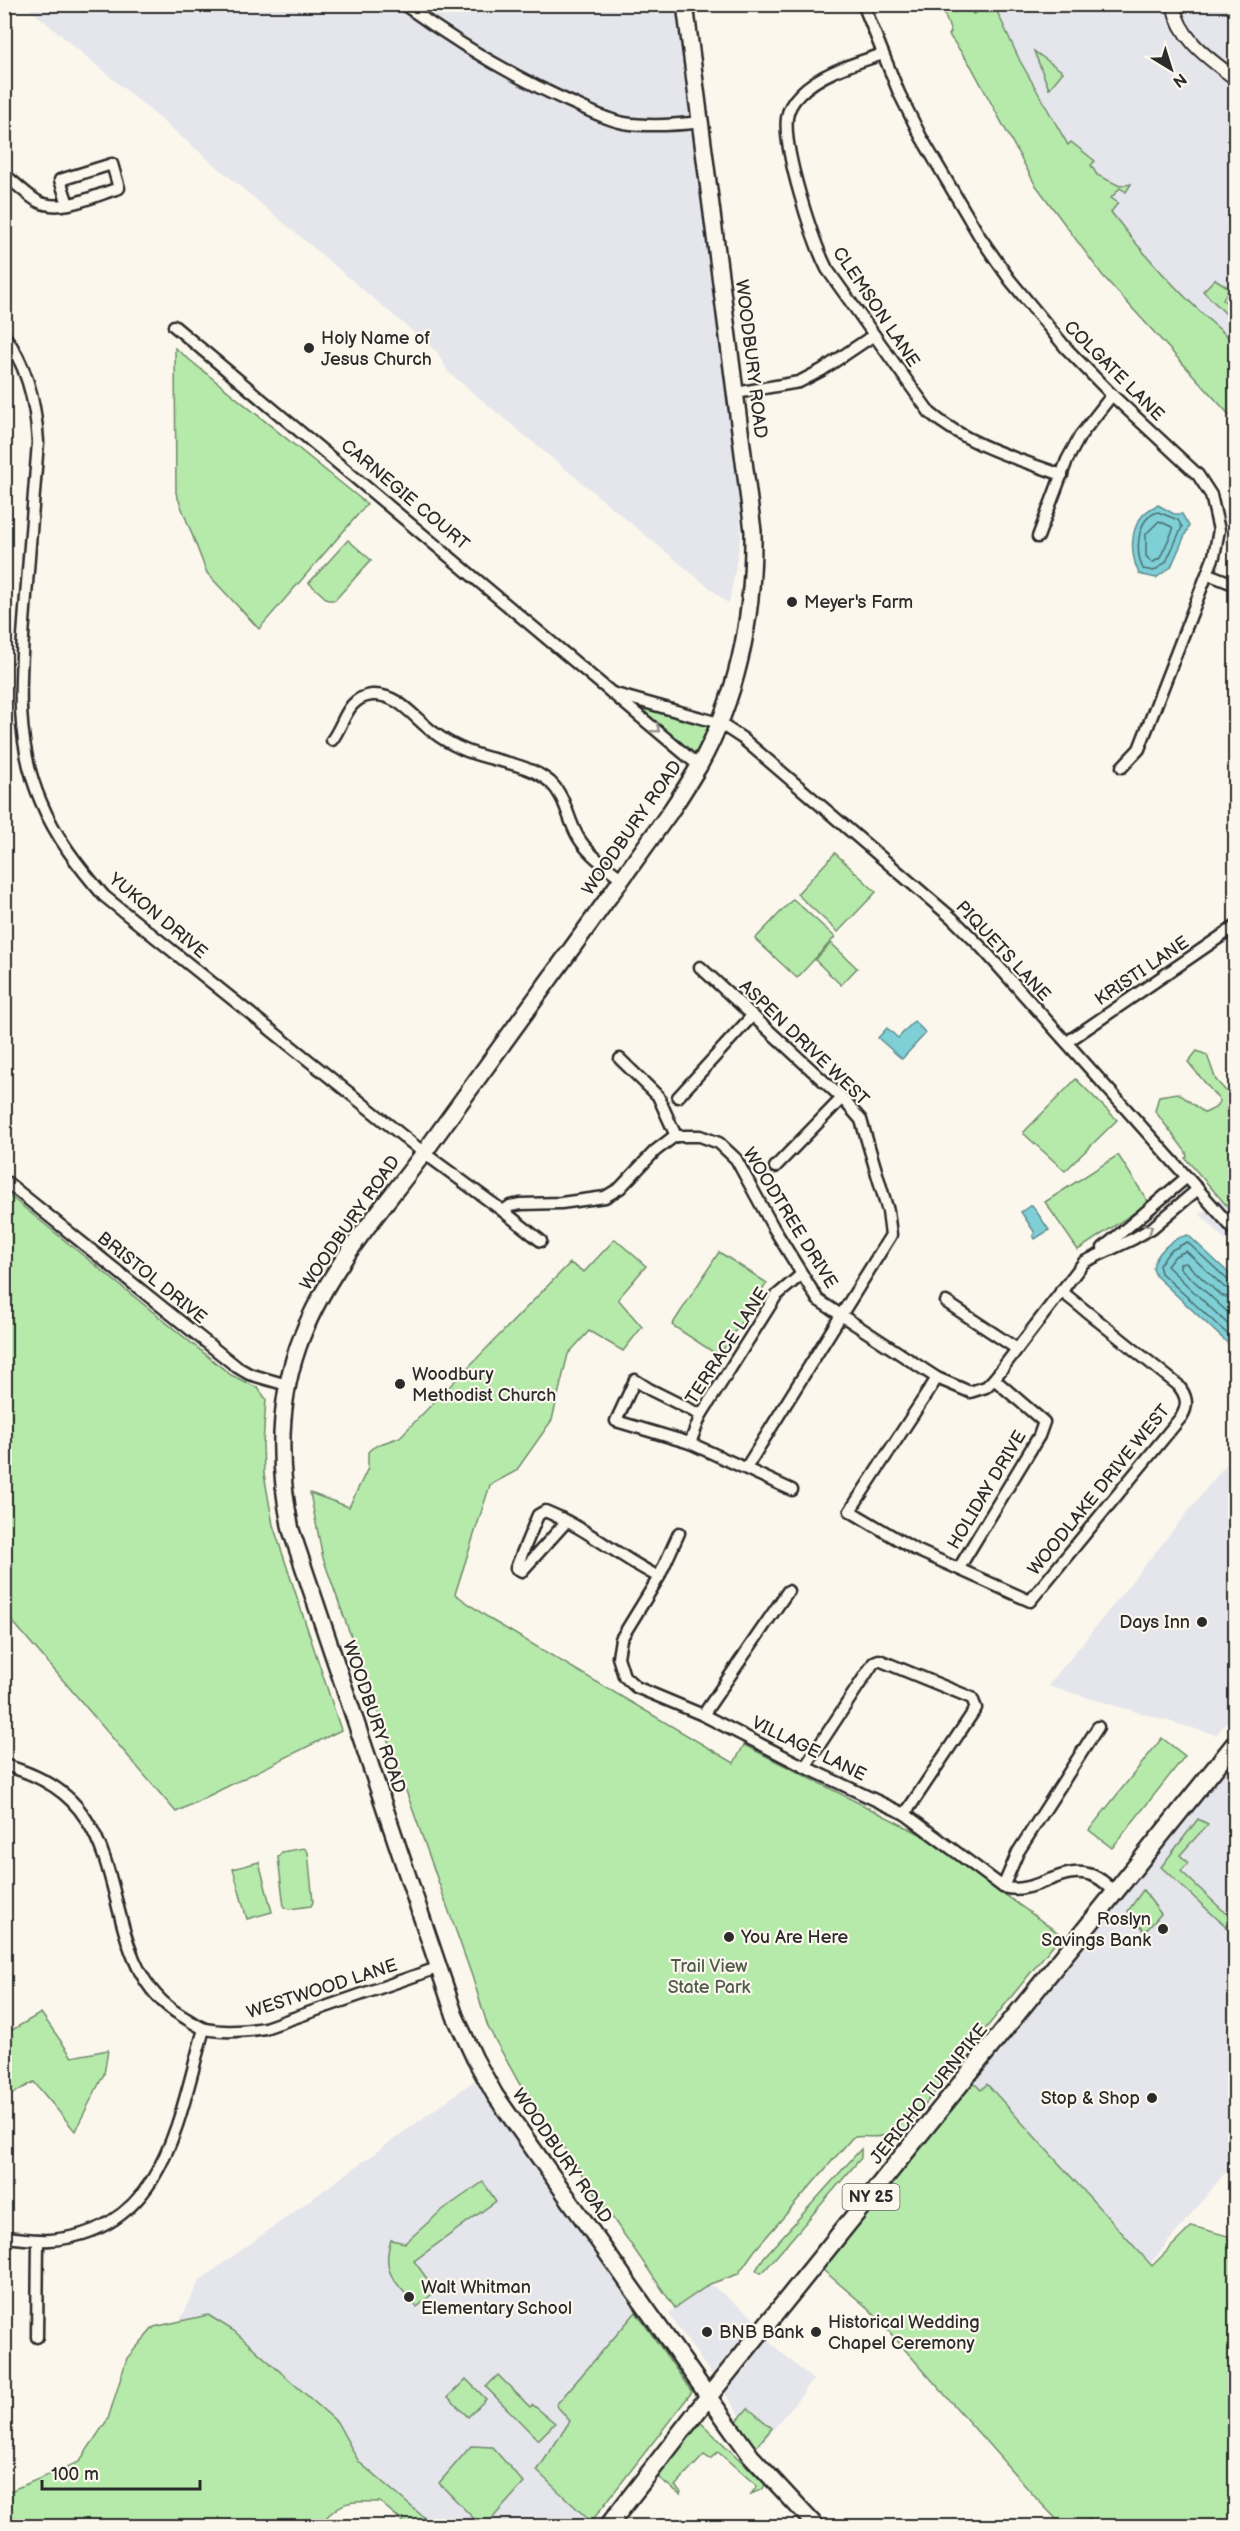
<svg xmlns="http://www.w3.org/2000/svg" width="1240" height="2531" viewBox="0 0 1240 2531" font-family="'Balsamiq Sans',sans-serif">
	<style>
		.built { fill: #e5e5ec }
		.green { fill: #b6eaab; stroke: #708a6b; stroke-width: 1.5 }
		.water { fill: #7ecfd6; stroke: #5d8d92; stroke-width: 1.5 }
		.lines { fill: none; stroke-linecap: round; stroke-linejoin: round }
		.shore { stroke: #4c6d6f; stroke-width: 1.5 }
		.minor-casing { stroke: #2b2b2b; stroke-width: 15 }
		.tertiary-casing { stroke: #2b2b2b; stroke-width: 16 }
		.secondary-casing { stroke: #2b2b2b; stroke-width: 20 }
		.primary-casing { stroke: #2b2b2b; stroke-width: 21 }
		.minor { stroke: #fbf7ec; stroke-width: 10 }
		.tertiary { stroke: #fbf7ec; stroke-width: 12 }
		.secondary { stroke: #fbf7ec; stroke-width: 15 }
		.primary { stroke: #fbf7ec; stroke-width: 16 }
		.oneway { stroke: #93918c }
		.poi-dot { fill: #2b2b2b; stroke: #fbf7ec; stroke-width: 2 }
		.labels { text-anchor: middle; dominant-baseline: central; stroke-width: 4.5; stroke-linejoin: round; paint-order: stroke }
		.shield { fill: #fbf7ec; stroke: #696865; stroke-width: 1.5 }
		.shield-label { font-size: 16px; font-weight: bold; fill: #2b2b2b }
		.street-label { font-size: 18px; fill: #2b2b2b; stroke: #fbf7ec }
		.poi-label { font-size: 18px; fill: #2b2b2b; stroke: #fbf7ec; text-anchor: start }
		.park-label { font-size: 18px; fill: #4e5b4b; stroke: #fbf7ec }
	</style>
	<rect width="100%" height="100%" fill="#fbf7ec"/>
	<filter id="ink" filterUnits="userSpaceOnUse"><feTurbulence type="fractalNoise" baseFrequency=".0167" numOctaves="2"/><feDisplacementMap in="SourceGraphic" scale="12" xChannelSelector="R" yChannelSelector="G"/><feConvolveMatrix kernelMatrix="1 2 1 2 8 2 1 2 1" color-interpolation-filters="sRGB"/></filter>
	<g filter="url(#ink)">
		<g class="built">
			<path d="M 25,5 L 682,5 L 738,431 L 741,536 L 729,604 L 449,373 L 437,352 Z"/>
			<path d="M 994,5 L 1235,5 L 1235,343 L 1196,311 L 1138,249 L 1089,184 L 1013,50 Z"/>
			<path d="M 1235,1189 L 1235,1250 L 1200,1214 Z"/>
			<path d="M 1235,1453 L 1235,1711 L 1216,1735 L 1048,1686 Z"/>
			<path d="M 1235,1754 L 1235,2161 L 1150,2264 L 988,2084 L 981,2091 L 973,2082 L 973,2070 Z"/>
			<path d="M 474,2081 L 636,2312 L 557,2405 L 570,2420 L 537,2471 L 591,2522 L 588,2526 L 434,2526 L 359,2462 L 337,2422 L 234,2331 L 208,2315 L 180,2321 L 199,2281 Z"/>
			<path d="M 710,2284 L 753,2317 L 772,2344 L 813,2380 L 761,2445 L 668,2313 Z"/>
		</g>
		<g class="green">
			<path d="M 941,5 L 969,5 L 973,14 L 994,5 L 1020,61 L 1068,145 L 1071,142 L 1095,161 L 1091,165 L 1097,175 L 1120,186 L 1131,184 L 1126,192 L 1120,188 L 1111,198 L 1118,203 L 1111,212 C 1148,261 1189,304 1235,343 L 1235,421 L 1103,276 L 1035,184 L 971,66 L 949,35 L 951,32 Z"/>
			<path d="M 1034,51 L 1063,72 L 1049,89 Z"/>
			<path d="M 1215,279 L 1229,288 L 1223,300 L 1235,308 L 1235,323 L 1203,291 Z"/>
			<path d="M 175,348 L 367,504 L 259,629 L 207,573 L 176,493 Z"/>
			<path d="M 348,540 L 371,560 L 335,600 L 328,600 L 309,583 Z"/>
			<path d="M 617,696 L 717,724 L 699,764 Z"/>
			<path d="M 835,853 L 876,892 L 838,932 L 797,894 Z"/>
			<path d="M 793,899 L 835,937 L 797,978 L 755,939 Z"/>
			<path d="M 831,943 L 857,968 L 841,985 L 815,960 Z"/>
			<path d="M 1197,1051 L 1207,1055 L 1216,1080 L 1235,1101 L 1235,1215 L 1185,1158 L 1187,1157 L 1186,1152 L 1155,1111 L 1159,1096 L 1178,1093 L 1205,1113 L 1215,1108 L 1220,1101 L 1188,1062 Z"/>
			<path d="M 1076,1079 L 1117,1120 L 1065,1171 L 1023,1133 Z"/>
			<path d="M 1118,1155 L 1149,1203 L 1078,1250 L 1045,1202 Z"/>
			<path d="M 5,1192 L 231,1375 L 258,1388 L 266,1399 L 263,1444 L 264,1474 L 273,1525 L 341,1730 L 176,1812 L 7,1615 L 5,1616 Z"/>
			<path d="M 615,1239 L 646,1266 L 618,1299 L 642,1327 L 623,1351 L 589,1331 L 568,1354 L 552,1420 L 516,1471 L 490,1485 L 455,1594 L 493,1621 L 734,1763 L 744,1745 L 922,1835 L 1061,1935 L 897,2139 L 888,2134 C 876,2140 865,2134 852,2138 L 755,2250 L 738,2274 L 710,2284 L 675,2308 L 519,2083 L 488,2027 L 472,1976 L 323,1558 L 310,1493 L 349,1507 L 368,1468 L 368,1452 C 376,1443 389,1442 400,1437 L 570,1263 L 584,1272 Z"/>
			<path d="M 719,1252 L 767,1283 L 719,1356 L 672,1325 Z"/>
			<path d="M 1162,1738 L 1185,1756 L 1112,1848 L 1089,1830 Z"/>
			<path d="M 1198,1819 L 1208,1824 L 1180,1855 L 1188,1863 L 1181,1871 L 1232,1919 L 1230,1922 L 1235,1927 L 1235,1935 L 1161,1867 Z"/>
			<path d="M 304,1848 L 308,1852 L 313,1902 L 311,1906 L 289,1909 L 284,1907 L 278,1857 L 282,1852 Z"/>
			<path d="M 259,1862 L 272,1912 L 247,1919 L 233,1869 Z"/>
			<path d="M 1143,1890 L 1161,1914 L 1145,1932 L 1128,1911 Z"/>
			<path d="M 41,2013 L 72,2057 L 108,2050 L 104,2074 L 75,2131 L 34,2082 L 5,2098 L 5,2034 Z"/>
			<path d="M 973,2082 L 981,2090 L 987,2084 L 1152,2266 L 1192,2226 L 1235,2238 L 1235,2526 L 1096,2526 L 1089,2519 L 1080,2526 L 1063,2526 L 1036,2498 L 870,2310 L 816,2264 Z"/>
			<path d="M 861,2149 L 861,2158 L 764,2271 L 761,2273 L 756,2270 L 764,2257 Z"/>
			<path d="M 483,2182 L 496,2201 L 414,2261 L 436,2291 L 417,2307 C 397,2282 380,2275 391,2240 L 405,2243 L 441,2211 Z"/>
			<path d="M 636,2312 L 692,2392 L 591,2522 L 537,2471 L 570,2421 L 556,2405 Z"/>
			<path d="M 208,2315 L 234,2331 L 337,2422 L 359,2462 L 434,2526 L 408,2526 L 380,2502 C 346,2501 342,2500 318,2526 L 5,2526 L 5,2493 L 79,2462 L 108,2419 L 127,2358 L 154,2327 Z"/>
			<path d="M 498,2375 L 530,2407 L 533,2405 L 555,2423 L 538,2440 L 486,2387 Z"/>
			<path d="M 466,2379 L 486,2399 L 468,2417 L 448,2397 Z"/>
			<path d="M 748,2408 L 772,2428 L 751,2453 L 731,2428 Z"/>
			<path d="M 694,2416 L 765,2484 L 763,2489 L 751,2494 L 757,2486 L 718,2452 L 710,2459 L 704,2455 L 675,2486 L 681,2492 L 680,2494 L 650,2471 Z"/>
			<path d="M 471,2446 L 492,2447 L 524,2483 L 488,2523 L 478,2523 L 439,2483 Z"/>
		</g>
		<g class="water">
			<path d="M 1158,505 L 1174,514 L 1182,514 L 1189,526 L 1171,567 L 1156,578 L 1139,574 C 1128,549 1129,517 1158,505 Z"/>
			<path d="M 914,1021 L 926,1033 L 902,1059 L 878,1038 L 887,1028 L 898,1038 Z"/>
			<path d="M 1032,1205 L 1049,1230 L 1035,1239 L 1033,1235 L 1035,1233 L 1021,1212 Z"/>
			<path d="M 1188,1235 L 1235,1279 L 1235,1350 L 1156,1276 L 1153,1269 C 1155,1253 1172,1238 1188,1235 Z"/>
		</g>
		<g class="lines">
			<g class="shore">
				<path d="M 1158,512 L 1178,520 L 1182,527 L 1166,562 L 1154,571 L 1143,569 C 1135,552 1136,518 1158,512 Z"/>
				<path d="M 1159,521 L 1172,527 L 1173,530 L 1160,558 L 1152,563 L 1146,556 L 1146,534 Z"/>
				<path d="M 1236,1283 L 1229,1281 L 1187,1242 L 1170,1251 L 1159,1265 L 1161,1273 L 1236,1342"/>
				<path d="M 1236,1291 L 1224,1287 L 1186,1251 L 1175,1256 L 1167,1266 L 1236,1332"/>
				<path d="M 1236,1300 L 1220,1295 L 1186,1263 L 1180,1264 L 1180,1268 L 1236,1320"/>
			</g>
			<defs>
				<g id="minor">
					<path d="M 403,4 C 457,43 516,79 577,105 C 592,112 607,120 624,123 C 649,127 676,125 701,122"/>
					<path d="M 863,4 L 899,93 L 921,137 L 980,237 L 1010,280 L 1066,348 L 1112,395 L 1198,475 L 1211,495 L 1219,530 L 1214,556 L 1139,749 L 1122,767"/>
					<path d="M 883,54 C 856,63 820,73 800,94 C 794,100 788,109 787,118 C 783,150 812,239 827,269 L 930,413 C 968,445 1015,458 1062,475"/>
					<path d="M 4,174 C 15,183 26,194 37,201 C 60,214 96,195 119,188 L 112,164 L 60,180 L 68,204"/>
					<path d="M 174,326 L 699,766"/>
					<path d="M 4,335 C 28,366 36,405 38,442 C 34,493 30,545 26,596 C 21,666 12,736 41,802 C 56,838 79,867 104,896 L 424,1153 L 503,1211 L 510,1206 L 521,1204 L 561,1203 L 605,1197 L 620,1188 L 655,1151 L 672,1138 L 676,1136 L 700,1136 L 719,1143 L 736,1159 L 773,1227 L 818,1300 L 937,1378 L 970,1392 L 986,1387 L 994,1379 L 1084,1262 L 1133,1239 L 1152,1228 L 1198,1189"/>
					<path d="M 736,393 L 799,382 L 822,370 L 874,335"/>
					<path d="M 1038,537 L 1067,460 L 1080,436 L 1112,395"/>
					<path d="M 1208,574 L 1236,585"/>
					<path d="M 612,693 L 719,723 L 742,738 L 952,918 L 982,948 L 1236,1232"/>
					<path d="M 332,740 C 345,723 346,698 372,695 C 398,693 414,718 433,732 C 441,738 451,744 460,748 C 488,762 526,761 550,782 C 566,797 567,817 577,835 C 587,854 606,866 622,879"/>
					<path d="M 700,967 L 842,1098 L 861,1120 L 888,1211 L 891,1235 L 746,1468"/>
					<path d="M 1067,1042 L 1236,926"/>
					<path d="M 620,1059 L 658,1096 L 676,1136"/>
					<path d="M 678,1097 L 752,1016"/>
					<path d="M 775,1167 L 842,1098"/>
					<path d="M 4,1180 L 237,1367 L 249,1374 L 287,1385"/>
					<path d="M 503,1211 L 541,1241"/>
					<path d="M 1103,1248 L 1187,1177"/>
					<path d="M 946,1302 L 1017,1349"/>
					<path d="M 937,1378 L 850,1511 L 914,1549 L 1030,1601 L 1182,1416 C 1189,1404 1186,1395 1178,1385 L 1061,1291"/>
					<path d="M 701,1415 L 649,1389 L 635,1380 L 616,1421 L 690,1443 L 792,1490"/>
					<path d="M 690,1443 L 701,1415 L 776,1296 L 802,1274"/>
					<path d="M 567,1521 L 522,1571 L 516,1568 L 538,1515 L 545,1511 C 587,1528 619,1557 659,1577"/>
					<path d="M 679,1533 L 659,1577 L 621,1639 L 618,1657 L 624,1676 L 636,1687 L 703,1715 L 805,1767 L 905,1814 L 1003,1887 C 1036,1897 1063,1861 1096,1877 C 1103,1880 1109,1887 1115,1892"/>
					<path d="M 959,1568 L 1039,1436 L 1044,1422 L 994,1379"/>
					<path d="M 703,1715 L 788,1591"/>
					<path d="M 4,1765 C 37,1774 68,1790 86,1819 C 127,1881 111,1975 182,2016 C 189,2020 198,2027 206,2029 C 225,2033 246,2031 265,2028 L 440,1967"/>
					<path d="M 805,1767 L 874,1662 L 879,1660 L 972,1698 L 976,1708 L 905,1814"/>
					<path d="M 1003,1887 L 1018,1852 L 1098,1727"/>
					<path d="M 4,2237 C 20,2238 35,2241 50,2240 C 166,2231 178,2118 204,2029"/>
					<path d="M 37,2337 L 38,2240"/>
				</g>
				<path id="tertiary" d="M 1173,4 C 1180,40 1208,58 1236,79"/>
				<path id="secondary" d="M 685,4 L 753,531 C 754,612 739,694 699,766 C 690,781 680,797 670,812 C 589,925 507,1038 426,1150 C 380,1213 324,1272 298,1347 C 277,1407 278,1468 291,1530 L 455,2016 L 475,2059 L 495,2095 L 728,2424 L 751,2456 L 816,2526"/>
				<path id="primary" d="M 608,2526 L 709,2396 L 1236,1742"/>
			</defs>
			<use href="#minor" class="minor-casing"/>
			<use href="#tertiary" class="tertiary-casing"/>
			<use href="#secondary" class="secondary-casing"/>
			<use href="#primary" class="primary-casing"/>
			<use href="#minor" class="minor"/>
			<use href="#tertiary" class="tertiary"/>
			<use href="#secondary" class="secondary"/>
			<use href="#primary" class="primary"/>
		</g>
		<defs><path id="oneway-chevron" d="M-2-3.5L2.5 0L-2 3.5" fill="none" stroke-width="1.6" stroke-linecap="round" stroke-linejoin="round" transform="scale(1.5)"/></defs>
		<g class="oneway">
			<use href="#oneway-chevron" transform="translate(656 729) rotate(40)"/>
			<use href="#oneway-chevron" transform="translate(1149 1228) rotate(-35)"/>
		</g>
	</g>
	<g class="poi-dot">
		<circle cx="309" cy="348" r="6"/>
		<circle cx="792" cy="602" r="6"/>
		<circle cx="400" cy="1384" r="6"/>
		<circle cx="1202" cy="1622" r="6"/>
		<circle cx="1163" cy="1929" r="6"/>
		<circle cx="729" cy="1937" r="6"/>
		<circle cx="1152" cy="2098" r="6"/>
		<circle cx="409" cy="2297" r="6"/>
		<circle cx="707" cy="2332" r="6"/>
		<circle cx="816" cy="2332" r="6"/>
	</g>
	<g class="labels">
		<rect class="shield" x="842.5" y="2184" width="57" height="26" rx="4.5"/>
		<g class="shield-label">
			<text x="871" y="2197">NY 25</text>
		</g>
		<g class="street-label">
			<text transform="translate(876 307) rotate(56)">CLEMSON LANE</text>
			<text transform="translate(751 359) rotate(83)">WOODBURY ROAD</text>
			<text transform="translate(1114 371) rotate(45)">COLGATE LANE</text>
			<text transform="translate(405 495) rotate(40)">CARNEGIE COURT</text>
			<text transform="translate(632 828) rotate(-55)">WOODBURY ROAD</text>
			<text transform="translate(158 916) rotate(40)">YUKON DRIVE</text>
			<text transform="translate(1003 951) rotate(47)">PIQUETS LANE</text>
			<text transform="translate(1142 971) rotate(-34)">KRISTI LANE</text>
			<text transform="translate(804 1043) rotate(44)">ASPEN DRIVE WEST</text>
			<text transform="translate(790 1218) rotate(58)">WOODTREE DRIVE</text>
			<text transform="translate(350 1223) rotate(-55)">WOODBURY ROAD</text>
			<text transform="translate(152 1278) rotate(39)">BRISTOL DRIVE</text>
			<text transform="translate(727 1346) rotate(-57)">TERRACE LANE</text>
			<text transform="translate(987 1490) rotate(-59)">HOLIDAY DRIVE</text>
			<text transform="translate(1099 1490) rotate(-51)">WOODLAKE DRIVE WEST</text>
			<text transform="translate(374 1717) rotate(71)">WOODBURY ROAD</text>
			<text transform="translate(809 1749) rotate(26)">VILLAGE LANE</text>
			<text transform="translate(322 1989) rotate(-18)">WESTWOOD LANE</text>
			<text transform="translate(929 2094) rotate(-51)">JERICHO TURNPIKE</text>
			<text transform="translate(562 2156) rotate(55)">WOODBURY ROAD</text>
		</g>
		<g class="poi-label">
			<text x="321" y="338">Holy Name of<tspan x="321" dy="21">Jesus Church</tspan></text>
			<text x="804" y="602">Meyer's Farm</text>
			<text x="412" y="1374">Woodbury<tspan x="412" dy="21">Methodist Church</tspan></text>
			<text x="1190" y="1622" text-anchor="end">Days Inn</text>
			<text x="1151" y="1919" text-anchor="end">Roslyn<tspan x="1151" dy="21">Savings Bank</tspan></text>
			<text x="741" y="1937">You Are Here</text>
			<text x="1140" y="2098" text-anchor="end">Stop &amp; Shop</text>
			<text x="421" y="2287">Walt Whitman<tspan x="421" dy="21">Elementary School</tspan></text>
			<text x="828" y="2322">Historical Wedding<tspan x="828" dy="21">Chapel Ceremony</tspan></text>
			<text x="719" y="2332">BNB Bank</text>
		</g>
		<g class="park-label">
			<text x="709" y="1966">Trail View<tspan x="709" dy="21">State Park</tspan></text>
		</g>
	</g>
	<rect width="1240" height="2531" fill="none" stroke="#fbf7ec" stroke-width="24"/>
	<rect x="12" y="12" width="1216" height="2507" fill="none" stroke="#2b2b2b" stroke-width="2" filter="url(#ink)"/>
	<g transform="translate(1171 69) rotate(142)" stroke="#fbf7ec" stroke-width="4.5" paint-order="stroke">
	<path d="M0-4.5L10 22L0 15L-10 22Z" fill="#2b2b2b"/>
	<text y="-9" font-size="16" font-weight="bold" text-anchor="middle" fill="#2b2b2b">N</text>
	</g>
	<path d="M42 2480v9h158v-9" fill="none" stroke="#2b2b2b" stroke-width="3"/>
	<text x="51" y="2480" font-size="18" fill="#2b2b2b" stroke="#fbf7ec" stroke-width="4.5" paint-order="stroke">100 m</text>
</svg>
